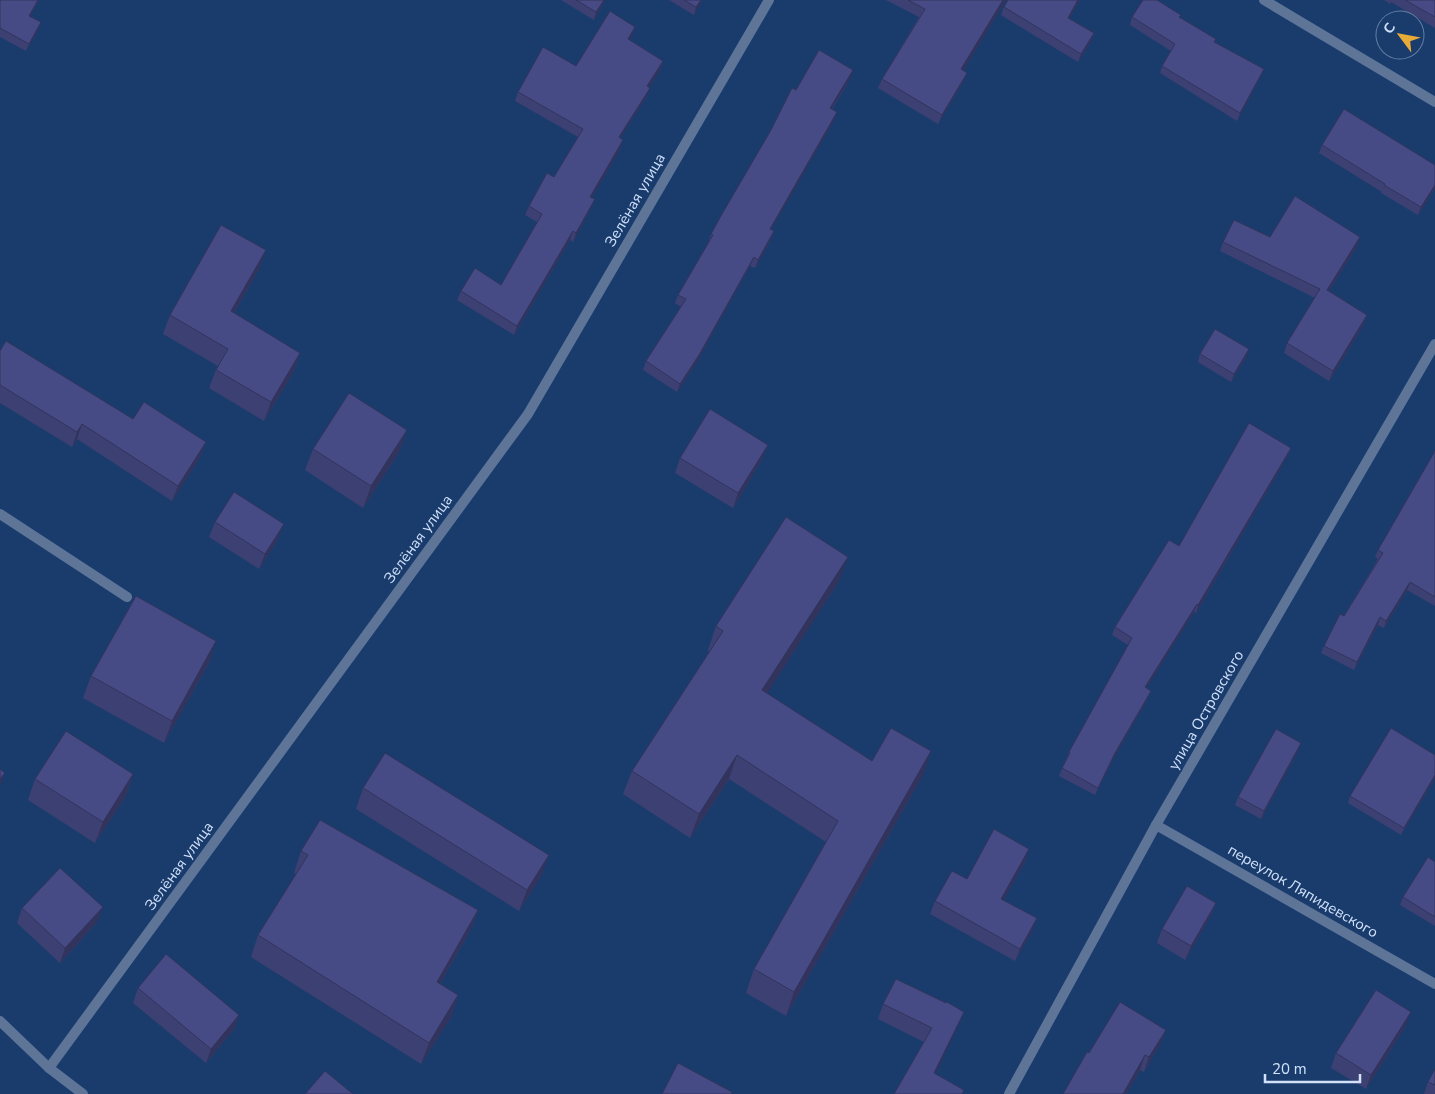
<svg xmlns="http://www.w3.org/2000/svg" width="1435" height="1094" viewBox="0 0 1435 1094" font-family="'Nunito Sans',sans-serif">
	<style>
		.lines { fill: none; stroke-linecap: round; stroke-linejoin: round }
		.minor { stroke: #5e7598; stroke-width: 10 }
		.tertiary { stroke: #5e7598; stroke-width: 10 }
		.wall { fill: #3d4072 }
		.shaded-wall { fill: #32345d }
		.building { fill: #474b85; stroke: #32345d }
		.labels { text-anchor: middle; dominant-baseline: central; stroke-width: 4; stroke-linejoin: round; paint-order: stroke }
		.street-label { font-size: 15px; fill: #d1e1fa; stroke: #1a3c6d }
	</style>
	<rect width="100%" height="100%" fill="#1a3c6d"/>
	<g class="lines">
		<g class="minor">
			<path d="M 0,514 L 127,597"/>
			<path d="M 1156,825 L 1435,984"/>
			<path d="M 0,1021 L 49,1068 L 83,1094"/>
			<path d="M 49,1068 L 528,414 L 769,0"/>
			<path d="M 1009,1094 L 1156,825 L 1435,344"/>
		</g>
		<path class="tertiary" d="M 1264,0 L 1435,102"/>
	</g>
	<g class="wall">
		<path d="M 0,0 L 39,0 L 30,16 L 38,30 L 26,51 L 0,37 Z"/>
		<path d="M 561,0 L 605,0 L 594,20 Z"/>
		<path d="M 669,0 L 702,0 L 694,15 Z"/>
		<path d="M 886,0 L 1006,0 L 963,70 L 967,73 L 963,82 L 938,124 L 878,88 L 882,79 L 919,17 Z"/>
		<path d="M 1008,0 L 1080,0 L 1069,18 L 1094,33 L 1091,41 L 1078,62 L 1001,15 L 1004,7 Z"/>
		<path d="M 1384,0 L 1435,0 L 1435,28 L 1391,2 L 1390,4 Z"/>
		<path d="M 1132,17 L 1180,18 L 1215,42 L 1261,76 L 1237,121 L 1160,73 L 1162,66 L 1171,51 L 1130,25 Z"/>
		<path d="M 635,27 L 632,36 L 629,40 L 663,61 L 660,70 L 649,87 L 646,97 L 620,138 L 620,149 L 591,198 L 591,208 L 573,242 L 570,240 L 514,335 L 457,300 L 461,291 L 501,285 L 537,222 L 525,215 L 529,206 L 554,177 L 578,137 L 515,101 L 518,92 L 576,66 Z"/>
		<path d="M 850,79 L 832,109 L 837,112 L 834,120 L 771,229 L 774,231 L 771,239 L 755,268 L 750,266 L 696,363 L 677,392 L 643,370 L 646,361 L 681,307 L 675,303 L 678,295 L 708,243 L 711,234 L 796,90 Z"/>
		<path d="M 1322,145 L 1435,188 L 1418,215 L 1381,193 L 1382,192 L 1319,153 Z"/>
		<path d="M 1270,237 L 1357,246 L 1329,291 L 1364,324 L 1329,381 L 1284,353 L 1287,343 L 1315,298 L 1220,251 L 1223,242 Z"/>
		<path d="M 259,269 L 234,313 L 300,353 L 294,371 L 264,421 L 209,388 L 216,370 L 218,366 L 163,334 L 170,315 Z"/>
		<path d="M 1249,349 L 1246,357 L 1231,382 L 1198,362 L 1200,354 Z"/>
		<path d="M 0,351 L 133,419 L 206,442 L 200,457 L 172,501 L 77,439 L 72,447 L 0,403 Z"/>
		<path d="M 1291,448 L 1288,455 L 1216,579 L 1196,613 L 1194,612 L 1146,688 L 1151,691 L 1148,698 L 1112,761 L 1095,795 L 1059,776 L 1069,752 L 1128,645 L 1112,635 L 1115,627 L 1179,546 Z"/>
		<path d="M 313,449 L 399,452 L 363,508 L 305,470 Z"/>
		<path d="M 1435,451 L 1435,606 L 1407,590 L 1384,628 L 1378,625 L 1354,670 L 1321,653 L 1324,646 L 1344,616 L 1378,559 L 1375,557 L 1378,550 Z"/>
		<path d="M 680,458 L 762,459 L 733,508 L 675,473 Z"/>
		<path d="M 215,522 L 278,539 L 259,569 L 209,537 Z"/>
		<path d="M 839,581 L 767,693 L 872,761 L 923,775 L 786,1016 L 746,993 L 754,969 L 826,842 L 729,779 L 690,838 L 623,794 L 632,771 L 709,652 L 708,650 L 716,626 Z"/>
		<path d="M 209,663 L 164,743 L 83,698 L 91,676 Z"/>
		<path d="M 1298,751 L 1261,819 L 1235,805 L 1238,797 Z"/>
		<path d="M 1435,755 L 1435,778 L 1401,835 L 1348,803 L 1350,796 Z"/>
		<path d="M 133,774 L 126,796 L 95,843 L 28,800 L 35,779 Z"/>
		<path d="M 363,788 L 541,876 L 519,911 L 356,809 Z"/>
		<path d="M 301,851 L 478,910 L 470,931 L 440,984 L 458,995 L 451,1017 L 421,1064 L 251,957 L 258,935 L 296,874 L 294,873 Z"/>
		<path d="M 1025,862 L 1003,900 L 1032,931 L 1015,961 L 930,914 L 935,901 L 967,879 Z"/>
		<path d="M 1435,862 L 1435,926 L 1400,905 L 1403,897 Z"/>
		<path d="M 1216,903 L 1210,917 L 1185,960 L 1157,943 L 1162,929 Z"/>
		<path d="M 22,908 L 97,922 L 60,963 L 17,923 Z"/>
		<path d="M 138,988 L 239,1015 L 234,1029 L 206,1063 L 133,1003 Z"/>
		<path d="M 883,1004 L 964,1012 L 958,1026 L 894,1094 L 924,1042 L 878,1019 Z"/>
		<path d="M 1405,1027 L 1366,1089 L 1331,1068 L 1336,1053 Z"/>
		<path d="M 1166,1030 L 1160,1044 L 1144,1072 L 1140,1070 L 1126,1094 L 1063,1094 L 1089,1053 Z"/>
		<path d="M 1435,1069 L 1435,1094 L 1424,1094 L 1428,1082 Z"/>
	</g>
	<g class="shaded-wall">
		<path d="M 38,0 L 39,0 L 26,23 L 29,16 Z"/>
		<path d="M 604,0 L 605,0 L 594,20 L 596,12 Z"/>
		<path d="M 701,0 L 702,0 L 694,15 L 696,7 Z"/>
		<path d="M 1003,0 L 1006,0 L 958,79 L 961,69 Z"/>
		<path d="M 1078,0 L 1080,0 L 1065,25 L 1068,18 Z"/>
		<path d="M 41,22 L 38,30 L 26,51 L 29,44 Z"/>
		<path d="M 635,27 L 632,36 L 624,48 L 628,39 Z"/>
		<path d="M 1094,33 L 1091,41 L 1078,62 L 1081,54 Z"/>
		<path d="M 663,61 L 660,70 L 644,95 L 647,86 Z"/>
		<path d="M 1264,69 L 1261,76 L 1237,121 L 1240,113 Z"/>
		<path d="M 853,70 L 850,79 L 827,116 L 830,108 Z"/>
		<path d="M 967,73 L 963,82 L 938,124 L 942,115 Z"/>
		<path d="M 650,88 L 646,97 L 615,146 L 619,137 Z"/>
		<path d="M 837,112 L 834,120 L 767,237 L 770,229 Z"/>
		<path d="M 623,140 L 620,149 L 587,206 L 590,197 Z"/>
		<path d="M 1435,185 L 1435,188 L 1418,215 L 1421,207 Z"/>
		<path d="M 595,199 L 591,208 L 573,242 L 576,233 Z"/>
		<path d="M 573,231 L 570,240 L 514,335 L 517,326 Z"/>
		<path d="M 774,231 L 771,239 L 755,268 L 758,260 Z"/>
		<path d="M 1360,237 L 1357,246 L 1323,300 L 1327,290 Z"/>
		<path d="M 266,250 L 259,269 L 224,330 L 231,311 Z"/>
		<path d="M 754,257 L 750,266 L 696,363 L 677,392 L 680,384 Z"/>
		<path d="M 1367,315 L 1364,324 L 1329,381 L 1333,371 Z"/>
		<path d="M 1249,349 L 1246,357 L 1231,382 L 1234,374 Z"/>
		<path d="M 300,353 L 294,371 L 264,421 L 271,402 Z"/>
		<path d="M 82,424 L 77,439 L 72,447 L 77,432 Z"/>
		<path d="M 407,430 L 399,452 L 363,508 L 371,486 Z"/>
		<path d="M 206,442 L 200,457 L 172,501 L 178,486 Z"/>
		<path d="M 768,445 L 762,459 L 733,508 L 738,493 Z"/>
		<path d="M 1291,448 L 1288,455 L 1196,613 L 1198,605 Z"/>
		<path d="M 284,524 L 278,539 L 259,569 L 265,554 Z"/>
		<path d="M 848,557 L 839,581 L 754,714 L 762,690 Z"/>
		<path d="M 1410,582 L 1407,590 L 1384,628 L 1386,621 Z"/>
		<path d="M 1197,604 L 1194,612 L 1142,695 L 1145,687 Z"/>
		<path d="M 1380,617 L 1378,625 L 1354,670 L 1357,662 Z"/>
		<path d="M 216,641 L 209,663 L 164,743 L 172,721 Z"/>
		<path d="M 1151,691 L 1148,698 L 1112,761 L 1095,795 L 1098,788 L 1115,753 Z"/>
		<path d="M 1301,743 L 1298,751 L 1261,819 L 1264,811 Z"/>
		<path d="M 931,751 L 923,775 L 786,1016 L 794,992 Z"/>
		<path d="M 737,755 L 729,779 L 690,838 L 699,814 Z"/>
		<path d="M 5,773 L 0,786 L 0,779 Z"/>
		<path d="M 133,774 L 126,796 L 95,843 L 103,822 Z"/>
		<path d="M 1435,775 L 1435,778 L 1401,835 L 1404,828 Z"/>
		<path d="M 1029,849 L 1025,862 L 997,911 L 1001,899 Z"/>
		<path d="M 549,855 L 541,876 L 519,911 L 527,890 Z"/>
		<path d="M 1216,903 L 1210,917 L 1185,960 L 1191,946 Z"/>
		<path d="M 103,907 L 97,922 L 60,963 L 65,948 Z"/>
		<path d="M 478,910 L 470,931 L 429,1003 L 437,982 Z"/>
		<path d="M 1037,918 L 1032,931 L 1015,961 L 1020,949 Z"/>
		<path d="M 458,995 L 451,1017 L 421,1064 L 429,1043 Z"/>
		<path d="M 964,1012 L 958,1026 L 929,1088 L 934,1073 Z"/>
		<path d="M 1411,1012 L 1405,1027 L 1366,1089 L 1371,1075 Z"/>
		<path d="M 239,1015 L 234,1029 L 206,1063 L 211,1049 Z"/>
		<path d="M 1166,1030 L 1160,1044 L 1144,1072 L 1149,1057 Z"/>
		<path d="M 1145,1055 L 1140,1070 L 1126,1094 L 1123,1094 Z"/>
	</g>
	<g class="building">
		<path d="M 0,0 L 38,0 L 29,16 L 41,22 L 29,44 L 0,28 Z"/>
		<path d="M 576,0 L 604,0 L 596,12 Z"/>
		<path d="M 684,0 L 701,0 L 696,7 Z"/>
		<path d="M 908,0 L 1003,0 L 961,69 L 967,73 L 942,115 L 882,79 L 925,9 Z"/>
		<path d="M 1008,0 L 1078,0 L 1068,18 L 1094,33 L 1081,54 L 1004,7 Z"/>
		<path d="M 1143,0 L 1157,0 L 1181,15 L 1179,17 L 1216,39 L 1214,42 L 1264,69 L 1240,113 L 1162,66 L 1175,44 L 1132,17 Z"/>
		<path d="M 1405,0 L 1435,0 L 1435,17 Z"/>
		<path d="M 610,11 L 635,27 L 628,39 L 663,61 L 647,86 L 650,88 L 619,137 L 623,140 L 590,197 L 595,199 L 576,233 L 573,231 L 517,326 L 461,291 L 475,268 L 501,285 L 542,214 L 529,206 L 547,173 L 554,177 L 583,129 L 518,92 L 543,47 L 576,66 Z"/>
		<path d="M 819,50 L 853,70 L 830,108 L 837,112 L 770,229 L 774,231 L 758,260 L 754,257 L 699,355 L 680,384 L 646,361 L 686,299 L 678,295 L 713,235 L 711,234 L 722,214 L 771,130 L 792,88 L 796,90 Z"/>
		<path d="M 1344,109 L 1435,165 L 1435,185 L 1421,207 L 1384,185 L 1385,184 L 1322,145 Z"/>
		<path d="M 1295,196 L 1360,237 L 1327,290 L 1367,315 L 1333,371 L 1287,343 L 1320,289 L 1223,242 L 1234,220 L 1270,237 Z"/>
		<path d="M 221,225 L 266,250 L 231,311 L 300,353 L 271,402 L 216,370 L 228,349 L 170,315 Z"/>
		<path d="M 1215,329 L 1249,349 L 1234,374 L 1200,354 Z"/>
		<path d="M 6,341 L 133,419 L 144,402 L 206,442 L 178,486 L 82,424 L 77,432 L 0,385 L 0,351 Z"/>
		<path d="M 349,393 L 407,430 L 371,486 L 313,449 Z"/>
		<path d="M 710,409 L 768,445 L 738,493 L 680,458 Z"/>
		<path d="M 1249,423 L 1291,448 L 1198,605 L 1197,604 L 1145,687 L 1151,691 L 1115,753 L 1098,788 L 1062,768 L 1070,753 L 1069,752 L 1132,638 L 1115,627 L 1169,540 L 1179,546 Z"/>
		<path d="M 1435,451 L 1435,597 L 1410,582 L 1386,621 L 1380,617 L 1357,662 L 1324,646 L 1340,614 L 1344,616 L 1383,553 L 1378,550 Z"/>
		<path d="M 234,492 L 284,524 L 265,554 L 215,522 Z"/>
		<path d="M 786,517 L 848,557 L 762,690 L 872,761 L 891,728 L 931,751 L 794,992 L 754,969 L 838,821 L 737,755 L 699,814 L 632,771 L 723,631 L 716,626 Z"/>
		<path d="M 136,596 L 216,641 L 172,721 L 91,676 Z"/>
		<path d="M 1391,728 L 1435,755 L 1435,775 L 1404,828 L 1350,796 Z"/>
		<path d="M 1276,729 L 1301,743 L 1264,811 L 1238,797 Z"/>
		<path d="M 66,731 L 133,774 L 103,822 L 35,779 Z"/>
		<path d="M 385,753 L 549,855 L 527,890 L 363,788 Z"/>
		<path d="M 0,769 L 5,773 L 0,779 Z"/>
		<path d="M 320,820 L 478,910 L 437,982 L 458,995 L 429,1043 L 258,935 L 308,855 L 301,851 Z"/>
		<path d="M 994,829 L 1029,849 L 1001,899 L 1037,918 L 1020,949 L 935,901 L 952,871 L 967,879 Z"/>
		<path d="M 1428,857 L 1435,862 L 1435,917 L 1403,897 Z"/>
		<path d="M 60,868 L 103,907 L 65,948 L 22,908 Z"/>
		<path d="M 1187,886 L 1216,903 L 1191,946 L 1162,929 Z"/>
		<path d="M 166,954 L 239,1015 L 211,1049 L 138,988 Z"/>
		<path d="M 896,979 L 946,1003 L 947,1002 L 964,1012 L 934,1073 L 964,1090 L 962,1094 L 894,1094 L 932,1028 L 883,1004 Z"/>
		<path d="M 1376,990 L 1411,1012 L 1371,1075 L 1336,1053 Z"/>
		<path d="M 1120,1002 L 1166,1030 L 1149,1057 L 1145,1055 L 1123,1094 L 1063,1094 L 1087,1052 L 1089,1053 Z"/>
		<path d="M 678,1063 L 732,1092 L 731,1094 L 662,1094 Z"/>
		<path d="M 1435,1069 L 1435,1085 L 1428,1082 Z"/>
		<path d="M 325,1071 L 353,1094 L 305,1094 Z"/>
	</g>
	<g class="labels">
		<g class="street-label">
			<text transform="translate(635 200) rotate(-60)">Зелёная улица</text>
			<text transform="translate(418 539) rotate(-54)">Зелёная улица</text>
			<text transform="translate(1206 710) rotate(-60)">улица Островского</text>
			<text transform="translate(179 866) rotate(-54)">Зелёная улица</text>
			<text transform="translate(1303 891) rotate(30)">переулок Ляпидевского</text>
		</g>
	</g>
	<g transform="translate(1400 35) rotate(302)"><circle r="24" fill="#1a3c6d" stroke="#637ea5"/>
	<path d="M0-4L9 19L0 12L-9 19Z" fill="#e9ab38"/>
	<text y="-8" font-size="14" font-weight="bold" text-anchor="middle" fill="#d1e1fa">С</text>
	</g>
	<path d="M1265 1074v8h95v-8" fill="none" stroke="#d1e1fa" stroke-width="2.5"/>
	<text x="1272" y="1074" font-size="15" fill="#d1e1fa" stroke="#1a3c6d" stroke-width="4" paint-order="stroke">20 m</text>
</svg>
